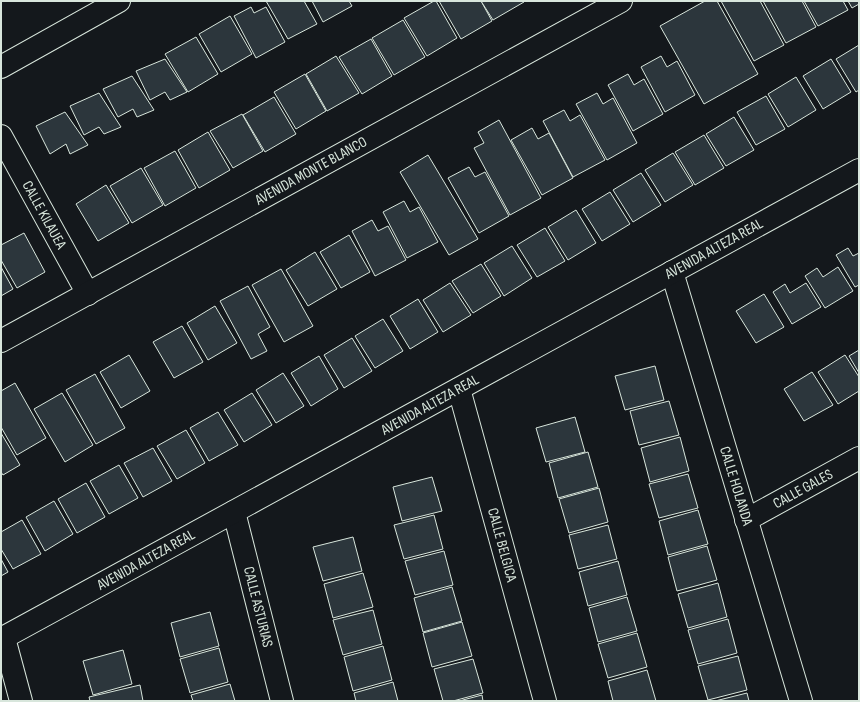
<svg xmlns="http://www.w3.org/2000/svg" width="860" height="702" viewBox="0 0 860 702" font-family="'Sofia Sans Condensed',sans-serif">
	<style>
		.building { fill: #2c363c; stroke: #d8e6dc }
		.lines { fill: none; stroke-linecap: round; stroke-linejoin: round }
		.minor-casing { stroke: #d8e6dc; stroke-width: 24 }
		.minor { stroke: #14181c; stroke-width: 22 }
		.labels { text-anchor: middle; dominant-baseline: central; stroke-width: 3; stroke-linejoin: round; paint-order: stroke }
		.street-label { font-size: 15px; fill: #d8e6dc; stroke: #14181c }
	</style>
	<rect width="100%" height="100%" fill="#14181c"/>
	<g class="building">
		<path d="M 266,1 L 304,1 L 317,24 L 288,39 Z"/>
		<path d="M 312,1 L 349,1 L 352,6 L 323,22 Z"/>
		<path d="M 434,1 L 436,1 L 457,38 L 427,56 L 404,18 Z"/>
		<path d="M 439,1 L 481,1 L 492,21 L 461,39 Z"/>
		<path d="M 481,1 L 523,1 L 524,2 L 493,20 Z"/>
		<path d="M 705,1 L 717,1 L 758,74 L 704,104 L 660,26 Z"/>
		<path d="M 721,1 L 760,1 L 784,45 L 754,61 Z"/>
		<path d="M 763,1 L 802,1 L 816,27 L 786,43 Z"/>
		<path d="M 804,1 L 843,1 L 848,10 L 818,26 Z"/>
		<path d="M 848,1 L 859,1 L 859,4 L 852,8 Z"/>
		<path d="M 251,7 L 254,13 L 266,7 L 285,42 L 256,58 L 234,16 Z"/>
		<path d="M 230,16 L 252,54 L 221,72 L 199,34 Z"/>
		<path d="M 403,20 L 425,57 L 394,75 L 372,38 Z"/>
		<path d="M 196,37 L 218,74 L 188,92 L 165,54 Z"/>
		<path d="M 371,39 L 392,76 L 362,94 L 339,57 Z"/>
		<path d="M 859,45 L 859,90 L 856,92 L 836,59 Z"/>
		<path d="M 336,56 L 359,93 L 327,111 L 306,74 Z"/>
		<path d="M 661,56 L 667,67 L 677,61 L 695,95 L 665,112 L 641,67 Z"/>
		<path d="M 165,59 L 187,92 L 170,100 L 165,92 L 150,100 L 136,71 Z"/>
		<path d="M 831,59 L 851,92 L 823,109 L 803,76 Z"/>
		<path d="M 305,74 L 326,111 L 296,129 L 274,92 Z"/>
		<path d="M 628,74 L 634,85 L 644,79 L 663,114 L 633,131 L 608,85 Z"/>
		<path d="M 132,76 L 154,110 L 137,117 L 133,109 L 118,117 L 103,89 Z"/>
		<path d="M 796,77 L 816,110 L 788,127 L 768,94 Z"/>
		<path d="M 99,93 L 121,127 L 104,134 L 99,127 L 84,135 L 70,106 Z"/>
		<path d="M 597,93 L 603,104 L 613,98 L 637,143 L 607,160 L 576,104 Z"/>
		<path d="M 766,96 L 785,129 L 756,145 L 737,112 Z"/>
		<path d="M 274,97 L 296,134 L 265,152 L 243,115 Z"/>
		<path d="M 564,110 L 570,121 L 580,115 L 605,160 L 573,177 L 543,121 Z"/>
		<path d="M 65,112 L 88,145 L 70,154 L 66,144 L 50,154 L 36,126 Z"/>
		<path d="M 242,114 L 263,151 L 233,168 L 210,131 Z"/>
		<path d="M 734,117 L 754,150 L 726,166 L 706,134 Z"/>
		<path d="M 499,120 L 541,198 L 510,215 L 474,148 L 484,143 L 478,132 Z"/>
		<path d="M 532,128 L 538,139 L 549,133 L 573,178 L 542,195 L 511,140 Z"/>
		<path d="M 208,132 L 230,170 L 199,188 L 178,150 Z"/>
		<path d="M 704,135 L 724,168 L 695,185 L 675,152 Z"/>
		<path d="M 175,151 L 196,188 L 165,206 L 144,168 Z"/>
		<path d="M 673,153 L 693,185 L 665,202 L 645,170 Z"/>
		<path d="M 428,155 L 478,239 L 449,255 L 400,172 Z"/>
		<path d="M 469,167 L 475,177 L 485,172 L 509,216 L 479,233 L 448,178 Z"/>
		<path d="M 141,168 L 163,205 L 132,223 L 110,186 Z"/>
		<path d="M 641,173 L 661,205 L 633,222 L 613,190 Z"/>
		<path d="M 106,185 L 129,223 L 98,241 L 76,204 Z"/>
		<path d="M 610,192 L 630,224 L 602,241 L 582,209 Z"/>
		<path d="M 404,201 L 410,212 L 419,207 L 438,242 L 407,258 L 383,212 Z"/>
		<path d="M 576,210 L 596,243 L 568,260 L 548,227 Z"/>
		<path d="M 372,220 L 378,231 L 388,226 L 406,260 L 375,276 L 352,231 Z"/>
		<path d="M 545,228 L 565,261 L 537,277 L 517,245 Z"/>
		<path d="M 24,233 L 45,272 L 17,288 L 1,260 L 1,245 Z"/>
		<path d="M 349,235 L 370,272 L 341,288 L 320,252 Z"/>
		<path d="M 512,246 L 532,278 L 504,296 L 484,263 Z"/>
		<path d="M 848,248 L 853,256 L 859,253 L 859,285 L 855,287 L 836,255 Z"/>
		<path d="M 315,252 L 337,289 L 308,306 L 286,270 Z"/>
		<path d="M 481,264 L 501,296 L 473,313 L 452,281 Z"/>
		<path d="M 1,267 L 13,289 L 1,296 Z"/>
		<path d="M 838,267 L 853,291 L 825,308 L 805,276 L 817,268 L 823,277 Z"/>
		<path d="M 281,269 L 313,326 L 284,342 L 252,285 Z"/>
		<path d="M 450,283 L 471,315 L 443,332 L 423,300 Z"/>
		<path d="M 806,283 L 821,307 L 792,324 L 773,292 L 785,284 L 790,293 Z"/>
		<path d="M 248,286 L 270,327 L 258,334 L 267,351 L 251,359 L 220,301 Z"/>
		<path d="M 764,294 L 784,327 L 756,343 L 736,311 Z"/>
		<path d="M 418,299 L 438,332 L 410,349 L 390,316 Z"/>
		<path d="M 215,306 L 237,343 L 208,360 L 187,323 Z"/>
		<path d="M 383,319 L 403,351 L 375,368 L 355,336 Z"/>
		<path d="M 182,326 L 203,362 L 174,378 L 153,342 Z"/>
		<path d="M 352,338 L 372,371 L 344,388 L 324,355 Z"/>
		<path d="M 859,350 L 859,373 L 849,356 Z"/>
		<path d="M 129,355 L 150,391 L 121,408 L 100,372 Z"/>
		<path d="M 845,355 L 859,377 L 859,391 L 838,404 L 818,372 Z"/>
		<path d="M 319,356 L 338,389 L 311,406 L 291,373 Z"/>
		<path d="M 655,366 L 664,400 L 625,410 L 615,376 Z"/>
		<path d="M 812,372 L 833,405 L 804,421 L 784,389 Z"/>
		<path d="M 283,373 L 304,406 L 276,423 L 256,390 Z"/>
		<path d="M 95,374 L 125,428 L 96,444 L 66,390 Z"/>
		<path d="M 15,383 L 46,438 L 17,455 L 1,427 L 1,391 Z"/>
		<path d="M 62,393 L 93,445 L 65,462 L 34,409 Z"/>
		<path d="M 252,393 L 272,425 L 244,442 L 224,410 Z"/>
		<path d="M 669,401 L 679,435 L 639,445 L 630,411 Z"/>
		<path d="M 218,412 L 238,445 L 209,461 L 190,428 Z"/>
		<path d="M 575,417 L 585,452 L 546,462 L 536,428 Z"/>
		<path d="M 186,430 L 205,463 L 177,479 L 157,446 Z"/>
		<path d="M 1,433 L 20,465 L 3,475 L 1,472 Z"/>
		<path d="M 680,437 L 689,471 L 650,482 L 641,448 Z"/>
		<path d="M 153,448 L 172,481 L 143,497 L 124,463 Z"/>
		<path d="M 588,452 L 598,487 L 558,498 L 549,463 Z"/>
		<path d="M 119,465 L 138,498 L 109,514 L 90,481 Z"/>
		<path d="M 688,474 L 698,508 L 659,518 L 649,484 Z"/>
		<path d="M 432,477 L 442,511 L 402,521 L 393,487 Z"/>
		<path d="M 86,483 L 105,517 L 77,533 L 58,499 Z"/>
		<path d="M 599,488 L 608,522 L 569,533 L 559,499 Z"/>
		<path d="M 54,501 L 73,534 L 45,551 L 26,517 Z"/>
		<path d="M 698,510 L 708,544 L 668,555 L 659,521 Z"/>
		<path d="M 434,515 L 443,549 L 404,559 L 394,525 Z"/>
		<path d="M 22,520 L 41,554 L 13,569 L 1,549 L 1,532 Z"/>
		<path d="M 608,525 L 617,559 L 578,569 L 569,535 Z"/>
		<path d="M 353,537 L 362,571 L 323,581 L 313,547 Z"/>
		<path d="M 707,546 L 717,580 L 677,591 L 668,557 Z"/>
		<path d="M 444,551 L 453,585 L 415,595 L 405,561 Z"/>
		<path d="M 1,559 L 8,572 L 1,576 Z"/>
		<path d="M 618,561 L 627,595 L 588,606 L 579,572 Z"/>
		<path d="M 363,573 L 373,607 L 333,618 L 324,584 Z"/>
		<path d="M 718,583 L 727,617 L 688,628 L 678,594 Z"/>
		<path d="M 452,587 L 462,621 L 423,632 L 414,598 Z"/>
		<path d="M 627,597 L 637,631 L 598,642 L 589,608 Z"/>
		<path d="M 373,610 L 382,644 L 343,655 L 333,620 Z"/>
		<path d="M 210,612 L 219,646 L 180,657 L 171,623 Z"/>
		<path d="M 728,619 L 737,653 L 698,664 L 688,630 Z"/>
		<path d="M 462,622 L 472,656 L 432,667 L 423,633 Z"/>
		<path d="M 637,633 L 647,667 L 608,678 L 598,644 Z"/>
		<path d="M 383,646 L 392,680 L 353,691 L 344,657 Z"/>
		<path d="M 219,648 L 228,682 L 190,693 L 180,659 Z"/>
		<path d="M 123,650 L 132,684 L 93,695 L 83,661 Z"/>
		<path d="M 738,656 L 747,690 L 708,700 L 698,666 Z"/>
		<path d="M 473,659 L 483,693 L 453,701 L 443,701 L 434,669 Z"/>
		<path d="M 647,670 L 656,701 L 613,701 L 608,681 Z"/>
		<path d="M 393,682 L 398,701 L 356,701 L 354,693 Z"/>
		<path d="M 230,684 L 235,701 L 193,701 L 191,695 Z"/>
		<path d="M 140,685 L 143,701 L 90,701 L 89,697 Z"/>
		<path d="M 747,693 L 749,701 L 715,701 Z"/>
		<path d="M 482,695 L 483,701 L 459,701 Z"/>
	</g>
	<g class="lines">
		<defs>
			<g id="minor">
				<path d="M 1,67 L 119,1"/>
				<path d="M 1,136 L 88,294"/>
				<path d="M 672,272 L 801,701"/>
				<path d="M 1,341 L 621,1"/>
				<path d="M 459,389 L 545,701"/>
				<path d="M 234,512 L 282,701"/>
				<path d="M 746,520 L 859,458"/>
				<path d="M 4,638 L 21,701"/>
				<path d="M 1,639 L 859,170"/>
			</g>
		</defs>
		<use href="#minor" class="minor-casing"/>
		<use href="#minor" class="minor"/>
	</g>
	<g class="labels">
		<g class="street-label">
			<text transform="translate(311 171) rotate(-29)">AVENIDA MONTE BLANCO</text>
			<text transform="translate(44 215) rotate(61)">CALLE KILAUEA</text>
			<text transform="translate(714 249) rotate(-29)">AVENIDA ALTEZA REAL</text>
			<text transform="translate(430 405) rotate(-29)">AVENIDA ALTEZA REAL</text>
			<text transform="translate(736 486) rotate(73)">CALLE HOLANDA</text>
			<text transform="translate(803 489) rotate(-29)">CALLE GALES</text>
			<text transform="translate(502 545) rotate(75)">CALLE BELGICA</text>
			<text transform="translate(146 560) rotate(-29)">AVENIDA ALTEZA REAL</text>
			<text transform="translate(258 607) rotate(76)">CALLE ASTURIAS</text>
		</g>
	</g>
	<rect width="860" height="702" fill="none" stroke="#d8e6dc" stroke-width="4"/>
</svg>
